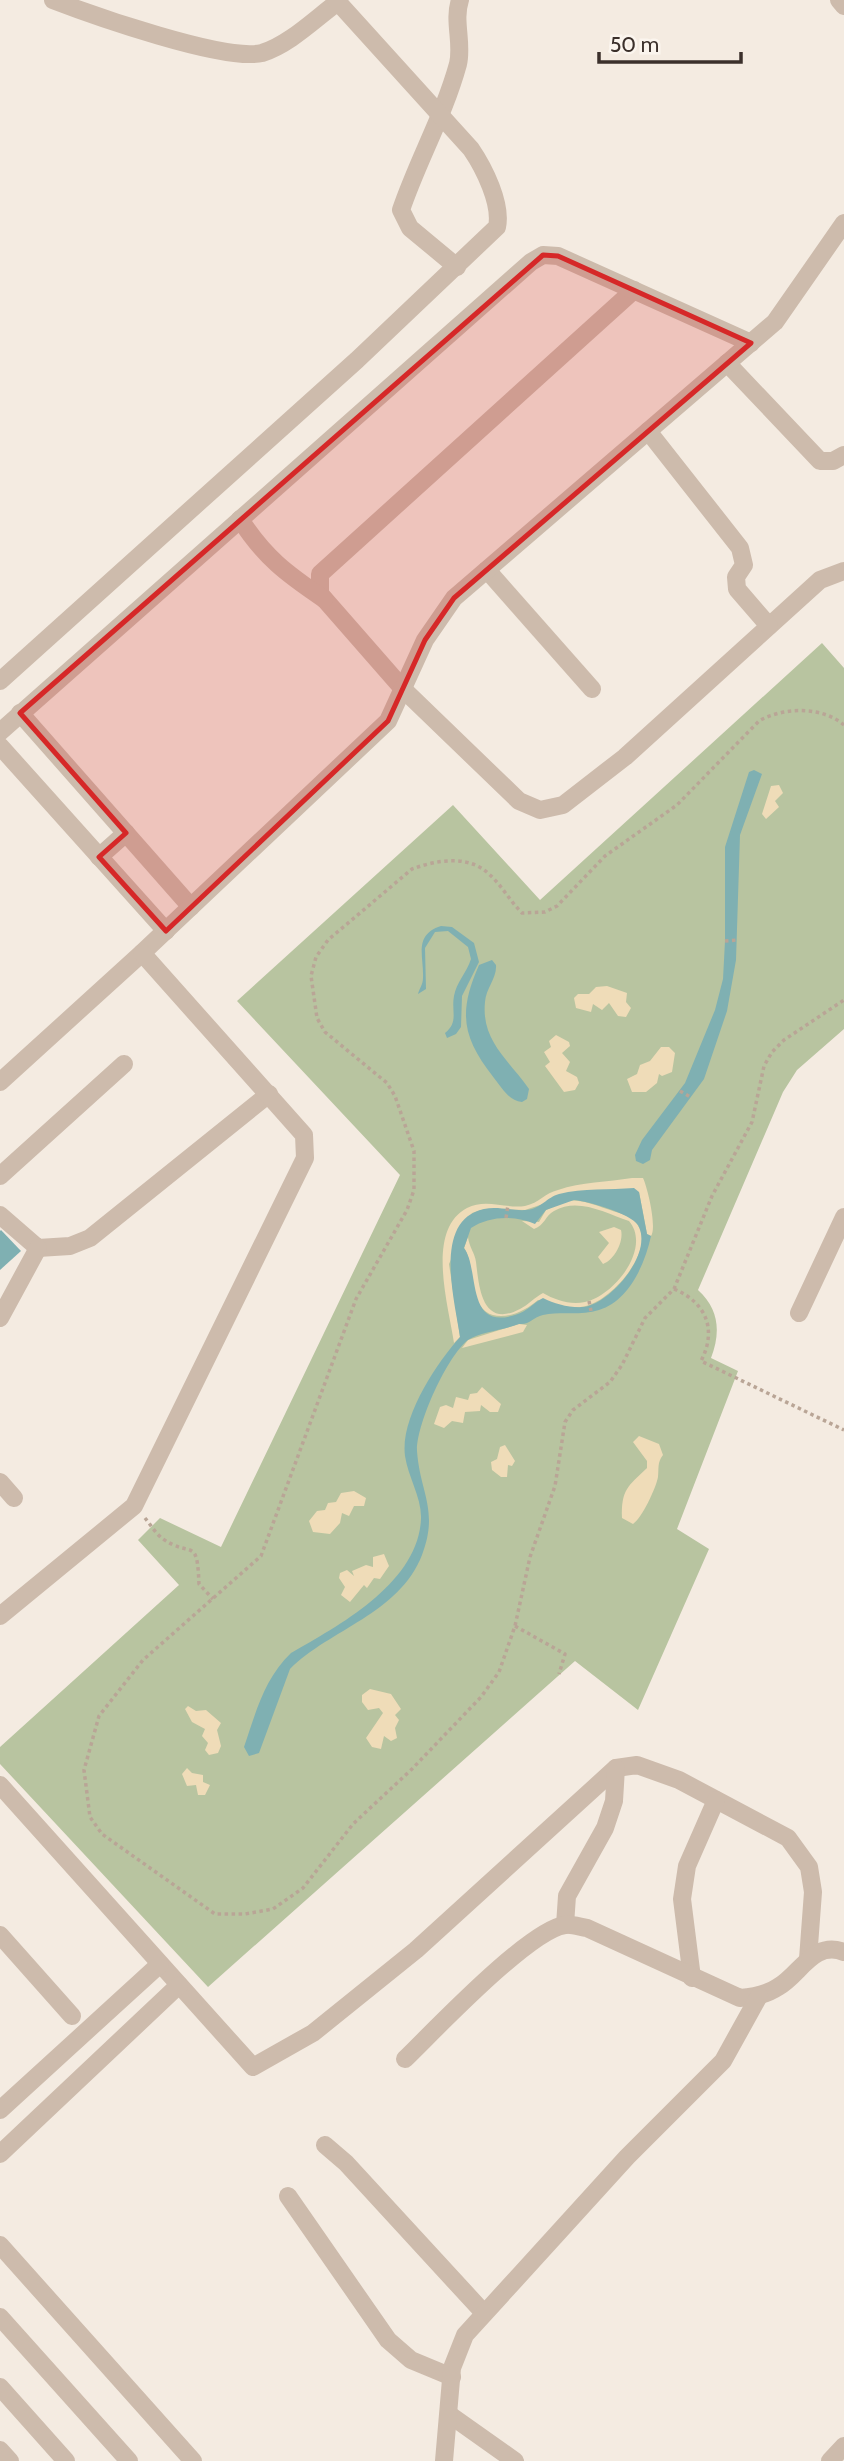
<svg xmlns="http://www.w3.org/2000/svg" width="844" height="2461" viewBox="0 0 844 2461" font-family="Cabin,sans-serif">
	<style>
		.green { fill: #b8c4a0 }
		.sand { fill: #efdcb8 }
		.water { fill: #7fb0b2; fill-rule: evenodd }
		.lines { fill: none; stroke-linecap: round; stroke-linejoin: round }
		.path { stroke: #b9a596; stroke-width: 3.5; stroke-dasharray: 3.5 3.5; stroke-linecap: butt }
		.minor { stroke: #cdbbac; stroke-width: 18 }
		.marked { fill: #d62828; fill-opacity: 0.2; stroke: #d62828; stroke-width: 5; stroke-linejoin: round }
	</style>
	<rect width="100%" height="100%" fill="#f4ebe1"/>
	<path class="green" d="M 822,643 L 844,668 L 844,1029 L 797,1070 L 783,1092 L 698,1290 C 719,1309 721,1332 711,1358 L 738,1371 L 677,1529 L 709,1549 L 638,1710 L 575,1661 L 208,1987 L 0,1764 L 0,1747 L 179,1585 L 138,1540 L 160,1518 L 221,1547 L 400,1175 L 237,1001 L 453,805 L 540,900 Z"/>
	<g class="sand">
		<path d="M 779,785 L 783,793 L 775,801 L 779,807 L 766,819 L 762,814 L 771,786 Z"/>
		<path d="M 607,986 L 627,993 L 626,1002 L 631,1008 L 626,1017 L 618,1016 L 609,1003 L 602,1010 L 593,1004 L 591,1012 L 576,1008 L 574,998 L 578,994 L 589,994 L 596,987 Z"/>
		<path d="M 556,1035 L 569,1042 L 570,1046 L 562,1053 L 570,1062 L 566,1071 L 577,1077 L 579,1083 L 575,1090 L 564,1092 L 545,1066 L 550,1062 L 544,1052 L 551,1047 L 549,1041 Z"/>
		<path d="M 661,1047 L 669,1047 L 675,1053 L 672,1072 L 662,1076 L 659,1074 L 657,1083 L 646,1092 L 632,1092 L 627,1079 L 637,1074 L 640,1065 L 650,1061 Z"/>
		<path d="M 632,1178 L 643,1178 C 648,1189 657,1228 651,1236 L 647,1234 L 639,1192 L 546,1203 L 525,1210 L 485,1209 L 472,1213 L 449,1264 L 460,1337 L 454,1343 C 449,1307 425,1230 467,1208 C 486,1198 506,1209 525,1206 C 539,1203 545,1193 558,1190 C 581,1182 608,1182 632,1178 Z"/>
		<path d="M 565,1201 C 580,1199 592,1204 607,1209 C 615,1212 626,1214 632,1219 C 663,1243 613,1300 586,1306 C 571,1310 553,1304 538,1300 C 520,1316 486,1328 475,1296 C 469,1279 474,1264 464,1248 L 468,1237 C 469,1247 475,1253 476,1262 C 479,1287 482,1329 520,1309 C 528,1305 535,1297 543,1293 C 555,1300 570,1305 585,1302 C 614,1296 652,1248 629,1221 C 605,1213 578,1197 554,1211 C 545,1216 545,1225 534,1229 L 522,1221 L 539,1222 L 546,1210 Z"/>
		<path d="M 614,1227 L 621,1230 C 624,1242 614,1260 603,1264 L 598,1257 L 609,1243 L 599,1232 Z"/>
		<path d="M 519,1324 L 527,1325 L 523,1332 L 462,1348 L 468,1340 Z"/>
		<path d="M 482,1387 L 501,1404 L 498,1412 L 490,1412 L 481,1405 L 480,1411 L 465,1412 L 463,1423 L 452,1421 L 444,1428 L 434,1424 L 440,1407 L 446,1405 L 453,1408 L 456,1397 L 468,1400 L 470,1394 L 477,1393 Z"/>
		<path d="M 639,1436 L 659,1444 L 663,1455 C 657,1463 659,1468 658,1477 C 656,1488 642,1518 633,1524 L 622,1518 C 621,1490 628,1486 647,1468 L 647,1461 L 633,1442 Z"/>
		<path d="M 505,1445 L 515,1461 L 512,1466 L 508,1465 L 507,1477 L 501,1477 L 492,1470 L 491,1462 L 497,1459 L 500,1447 Z"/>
		<path d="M 354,1491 L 366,1498 L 364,1506 L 354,1506 L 349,1516 L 342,1513 L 340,1523 L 330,1534 L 313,1532 L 309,1521 L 317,1511 L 325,1510 L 328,1503 L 336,1502 L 341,1493 Z"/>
		<path d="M 384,1554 L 389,1566 L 380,1579 L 374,1578 L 367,1588 L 364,1585 L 350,1602 L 341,1595 L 345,1587 L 339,1578 L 340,1573 L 347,1570 L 354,1576 L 352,1571 L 366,1565 L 373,1567 L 373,1557 Z"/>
		<path d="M 370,1689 L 391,1694 L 401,1709 L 395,1715 L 399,1720 L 395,1728 L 397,1738 L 391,1741 L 384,1736 L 381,1749 L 372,1747 L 366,1738 L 383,1713 L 379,1708 L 368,1710 L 362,1702 L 362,1695 Z"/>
		<path d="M 188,1706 L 196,1711 L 206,1710 L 221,1723 L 217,1730 L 221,1746 L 218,1753 L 209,1755 L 205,1750 L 208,1743 L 202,1736 L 205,1729 L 192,1722 L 185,1709 Z"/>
		<path d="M 187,1768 L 192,1773 L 203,1775 L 203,1782 L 210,1785 L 205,1795 L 198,1795 L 196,1785 L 187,1786 L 182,1774 Z"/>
	</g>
	<g class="water">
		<path d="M 754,770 L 762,774 L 740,835 L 736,960 L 727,1011 L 704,1079 L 652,1150 L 650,1160 L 643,1164 L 636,1161 L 635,1155 L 642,1140 L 685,1083 L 715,1010 L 723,979 L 725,941 L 725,847 L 749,772 Z"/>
		<path d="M 441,926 L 452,927 L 474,943 L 479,962 L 462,996 L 461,1027 L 456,1034 L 447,1038 L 445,1033 C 459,1022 451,1011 454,996 C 456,983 467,972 471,959 L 468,947 L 448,931 L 435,932 L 425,948 L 426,989 L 418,994 C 419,989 423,985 423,978 C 424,956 413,935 441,926 Z"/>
		<path d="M 492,960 L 496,965 C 497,978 486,988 485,1002 C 481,1041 509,1060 529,1089 L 527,1099 L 522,1102 C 509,1101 502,1088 494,1078 C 462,1037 458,1013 479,965 Z"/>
		<path d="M 634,1188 L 639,1192 L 647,1234 L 651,1236 C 645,1264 629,1301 599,1310 C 581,1316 561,1311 543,1315 C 533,1317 530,1325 519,1324 C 504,1330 480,1332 468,1340 C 447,1356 416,1425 417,1451 C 420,1493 439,1510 422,1555 C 399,1614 330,1629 290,1669 L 259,1753 L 249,1756 L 244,1747 C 256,1712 264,1679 291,1653 C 340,1625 418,1583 421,1519 C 422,1498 408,1477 405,1456 C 400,1418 436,1364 460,1337 C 455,1301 432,1220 484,1209 C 498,1206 512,1211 526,1210 C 541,1209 547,1197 559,1194 C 583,1188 610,1190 634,1188 ZM 574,1200 C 588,1201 631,1214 638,1225 C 654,1253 611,1303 584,1307 C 569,1308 555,1304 543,1298 C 533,1303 527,1312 515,1315 C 465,1331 480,1269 464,1248 L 471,1228 C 489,1216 515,1215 535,1224 L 546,1210 Z"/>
		<path d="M 1,1230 L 21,1251 L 0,1270 L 0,1231 Z"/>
	</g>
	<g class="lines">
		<g class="path">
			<path d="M 844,725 C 822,706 783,707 759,721 L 677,805 L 605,856 L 557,906 L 545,912 L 522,913 C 510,901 502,886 490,875 C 469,854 437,860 412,869 L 328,940 L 316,957 L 311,976 L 317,1018 L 325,1032 L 387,1083 L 395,1096 L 414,1151 L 414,1190 L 407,1210 L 356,1299 L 261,1556 L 143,1660 L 99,1716 L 84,1770 L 90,1817 L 102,1834 L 215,1914 L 245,1914 L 273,1909 L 303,1888 L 353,1824 L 412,1769 L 481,1697 L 499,1672 L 515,1626 L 530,1557 L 555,1486 L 565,1422 L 573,1410 L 610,1382 L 622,1365 L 645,1318 L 674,1289 L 712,1196 L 752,1122 L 764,1066 L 772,1052 L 784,1040 L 844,1000"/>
			<path d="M 725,941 L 737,940"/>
			<path d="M 680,1091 L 692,1098"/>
			<path d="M 506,1218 L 508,1205"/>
			<path d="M 674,1289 C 707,1303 717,1330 701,1361 L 844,1430"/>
			<path d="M 589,1301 L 591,1311"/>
			<path d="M 145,1518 C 150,1524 156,1534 163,1539 C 192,1559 197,1535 199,1584 L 213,1599"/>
			<path d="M 515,1626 L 565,1654 L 559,1674"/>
		</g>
		<g class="minor">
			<path d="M 53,0 C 92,15 225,62 262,53 C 289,45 316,18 338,2"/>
			<path d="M 839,0 L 844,6"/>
			<path d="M 457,267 L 410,228 L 401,210 C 418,160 444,115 458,64 C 463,43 453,21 460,0"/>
			<path d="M 634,290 L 320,574 L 320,594 L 404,690 L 519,801 L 540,810 L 563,805 L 625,757 L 820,580 L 844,571"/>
			<path d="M 727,363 L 820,461 L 833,461 L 844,455"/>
			<path d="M 648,431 L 740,548 L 744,565 L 736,577 L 737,589 L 769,626"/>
			<path d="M 240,519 C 264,557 287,574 324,599"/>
			<path d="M 487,570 L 592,689"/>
			<path d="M 0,681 L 357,360 L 497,227 C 502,204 484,168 471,149 L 336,0"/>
			<path d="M 20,713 L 191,907"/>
			<path d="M 0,732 L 531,262 L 543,255 L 558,256 L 751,343"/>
			<path d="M 0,746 L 166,931"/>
			<path d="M 99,857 L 126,833"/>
			<path d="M 0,1082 L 142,953 L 388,721 L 425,640 L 454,598 L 775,322 L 844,223"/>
			<path d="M 0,1176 L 124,1064"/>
			<path d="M 0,1215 L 38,1248 L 70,1246 L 90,1238 L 269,1094"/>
			<path d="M 799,1313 L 844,1217"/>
			<path d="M 0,1318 L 38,1248"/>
			<path d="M 0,1482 L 14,1498"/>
			<path d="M 0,1616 L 134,1506 L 305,1158 L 304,1135 L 142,953"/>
			<path d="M 0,1785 L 253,2067 L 313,2033 L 416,1950 L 616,1768 L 637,1765 L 679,1780 L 788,1838 L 809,1867 L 813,1892 L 808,1959"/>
			<path d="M 565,1925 L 567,1896 L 605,1828 L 614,1801 L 616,1768"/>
			<path d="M 0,1935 L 72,2016"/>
			<path d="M 692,1978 L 682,1899 L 687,1866 L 716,1800"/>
			<path d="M 405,2059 C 435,2030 529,1930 565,1925 C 572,1924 580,1927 587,1928 L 740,1998 C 754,1997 766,1995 778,1987 C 800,1975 813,1940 844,1952"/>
			<path d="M 0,2110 L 160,1964"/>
			<path d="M 325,2145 L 346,2163 L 483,2312"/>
			<path d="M 0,2154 L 179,1985"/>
			<path d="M 288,2196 L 388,2340 L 411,2360 L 452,2377"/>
			<path d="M 0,2245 L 193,2461"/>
			<path d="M 0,2317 L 129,2461"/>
			<path d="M 0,2387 L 66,2461"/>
			<path d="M 450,2415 L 515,2461"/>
			<path d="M 0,2450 L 10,2461"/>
			<path d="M 444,2461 L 452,2368 L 465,2335 L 627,2157 L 723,2061 L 759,1996"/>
			<path d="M 830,2461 L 844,2446"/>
		</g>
	</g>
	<path class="marked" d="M 543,255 L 558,256 L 751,343 L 454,598 L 425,640 L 388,721 L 166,931 L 99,857 L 126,833 L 20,713 Z"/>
	<path d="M599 52v10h142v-10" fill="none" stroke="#3b302b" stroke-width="3.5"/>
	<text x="610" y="52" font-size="21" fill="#3b302b" stroke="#fbf5ee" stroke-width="5" paint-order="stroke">50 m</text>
</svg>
